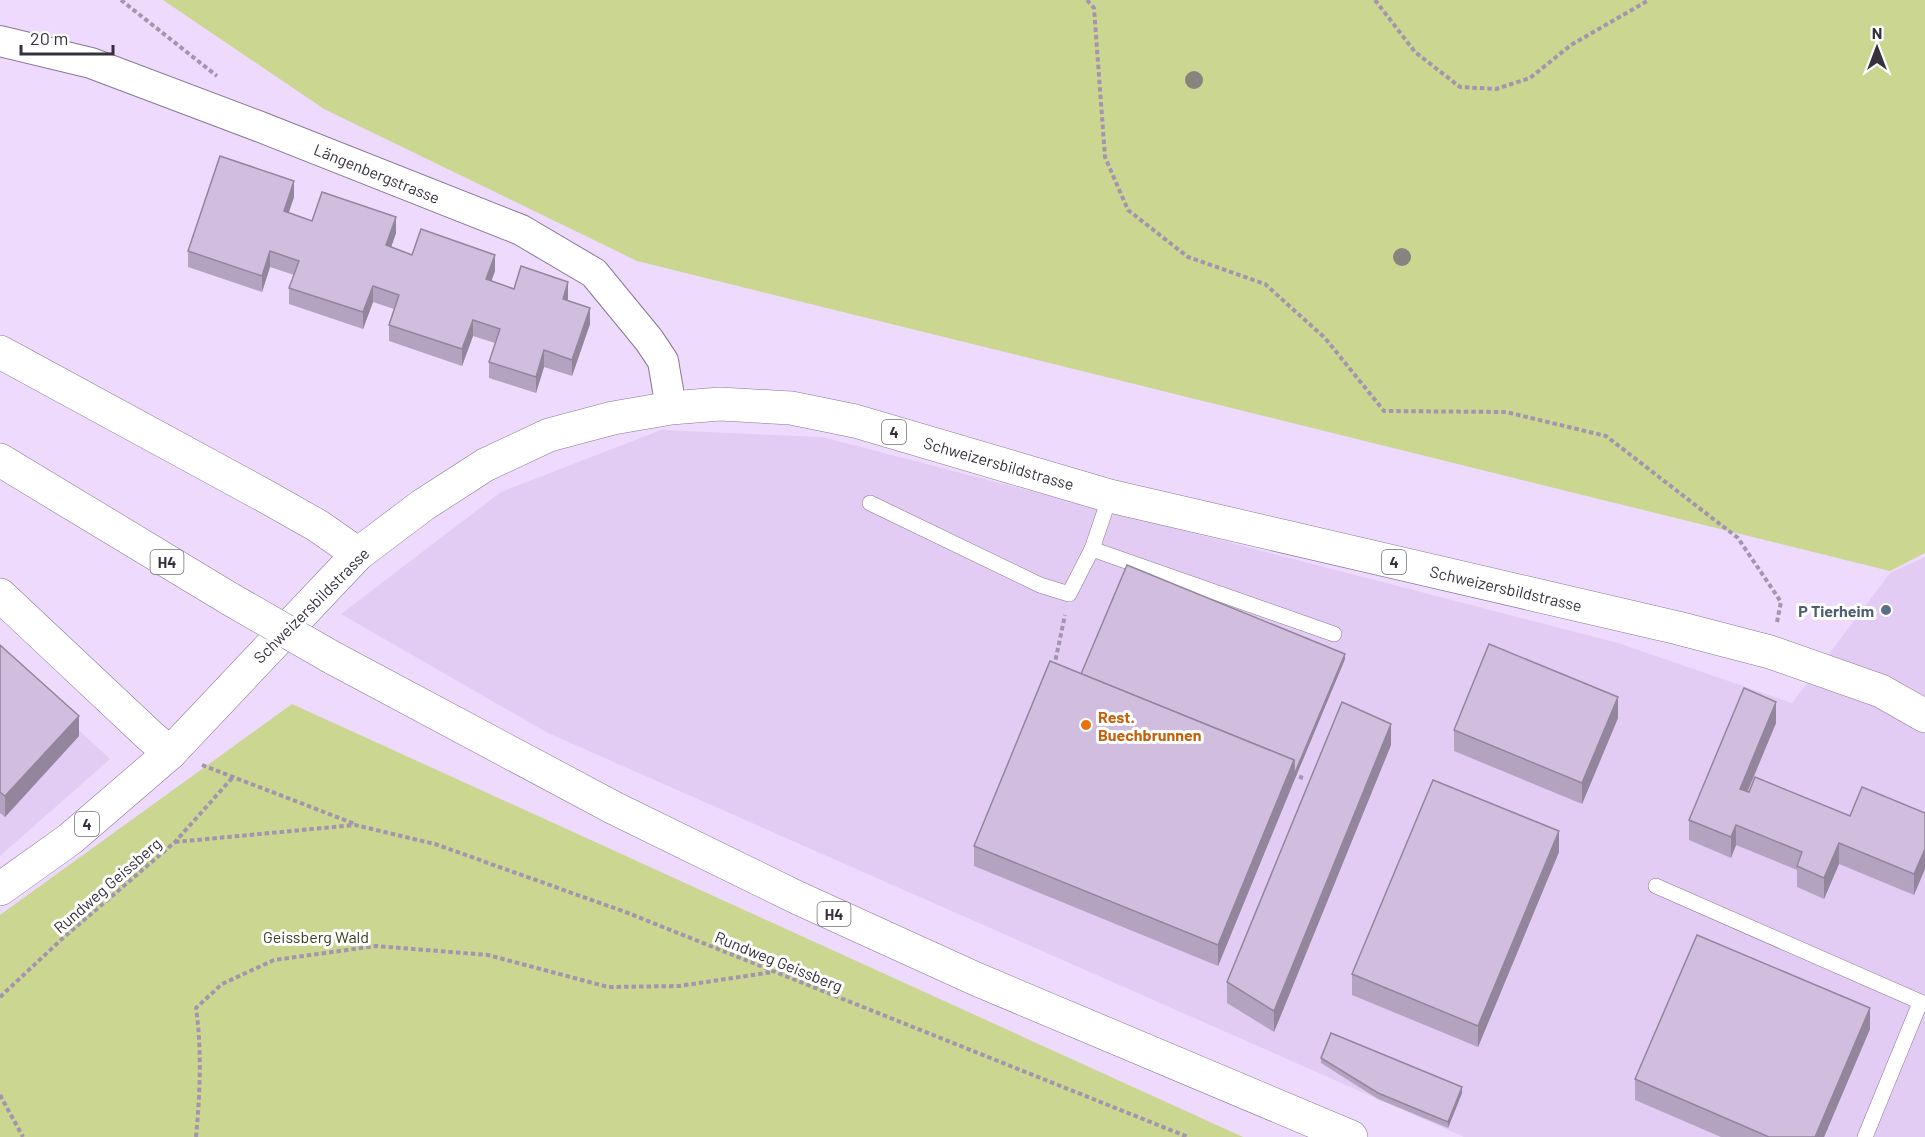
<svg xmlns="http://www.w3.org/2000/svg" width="1925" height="1137" viewBox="0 0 1925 1137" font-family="Barlow,sans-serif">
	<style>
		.built { fill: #e3ccf4 }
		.green { fill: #cbd690 }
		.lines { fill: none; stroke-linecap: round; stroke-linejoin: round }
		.service-casing { stroke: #887795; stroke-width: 16 }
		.minor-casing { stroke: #887795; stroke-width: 32 }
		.primary-casing { stroke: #887795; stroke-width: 34 }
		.trunk-casing { stroke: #887795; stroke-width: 34 }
		.path { stroke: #a395af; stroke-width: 4; stroke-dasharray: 4.5 3; stroke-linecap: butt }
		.service { stroke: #fff; stroke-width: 15 }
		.minor { stroke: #fff; stroke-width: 30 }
		.primary { stroke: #fff; stroke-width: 33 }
		.trunk { stroke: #fff; stroke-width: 33 }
		.trunk-bridge-casing { stroke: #887795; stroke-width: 34; stroke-linecap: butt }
		.trunk-bridge { stroke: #fff; stroke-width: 33 }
		.tree { fill: #89837f }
		.wall { fill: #b4a3c0 }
		.shaded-wall { fill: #92859c }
		.building { fill: #d1bedf; stroke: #92859c; stroke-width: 1.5 }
		.service-dot { fill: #5c6f8a; stroke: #fff; stroke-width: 2 }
		.food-dot { fill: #e8710a; stroke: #fff; stroke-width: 2 }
		.labels { text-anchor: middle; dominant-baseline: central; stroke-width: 6; stroke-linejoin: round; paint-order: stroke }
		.shield { fill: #fff; stroke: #736e77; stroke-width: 1.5 }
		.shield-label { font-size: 15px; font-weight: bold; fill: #37303d }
		.street-label { font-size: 16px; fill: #37303d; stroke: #fff }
		.service-label { font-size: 16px; font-weight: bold; fill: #4e5e75; stroke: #fff; text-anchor: end }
		.food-label { font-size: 16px; font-weight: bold; fill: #c56008; stroke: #fff; text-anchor: start }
		.park-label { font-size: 16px; fill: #383c19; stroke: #fff }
	</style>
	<rect width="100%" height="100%" fill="#eddafc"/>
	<g class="built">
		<path d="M 661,430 L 822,437 L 1618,643 L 1792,703 L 1890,573 L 1925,557 L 1925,1137 L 1464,1137 L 548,733 L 341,614 L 501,492 Z"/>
		<path d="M 0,657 L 110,759 L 0,856 Z"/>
	</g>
	<g class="green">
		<path d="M 163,0 L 1925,0 L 1925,553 L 1890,571 L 637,261 L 324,109 Z"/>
		<path d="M 292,704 L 1243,1137 L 0,1137 L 0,915 Z"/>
	</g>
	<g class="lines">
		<defs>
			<g id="service">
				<path d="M 870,503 L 1040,585 L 1069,594 L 1092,549 L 1110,496"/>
				<path d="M 1092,549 L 1334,634"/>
				<path d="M 1656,886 L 1925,1004"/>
				<path d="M 1865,1137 L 1920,1003"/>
			</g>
			<path id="minor" d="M 0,41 L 91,63 L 258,126 L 521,230 L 594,273 L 649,340 L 663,361 L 671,408"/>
			<path id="primary" d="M 0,889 L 70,839 L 170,753 L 358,554 L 423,505 L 485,465 L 549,435 L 613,418 L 671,408 L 720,404 L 791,408 L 855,421 L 1110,496 L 1678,628 L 1770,652 L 1881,691 L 1925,716"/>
			<g id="trunk">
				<path d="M 0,352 L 265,496 L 318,526 L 358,554"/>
				<path d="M 0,460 L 230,599"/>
				<path d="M 0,595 L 150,736 L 170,753"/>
				<path d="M 333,658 L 614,808 L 798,898 L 976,979 L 1351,1137"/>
			</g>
		</defs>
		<use href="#service" class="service-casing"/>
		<use href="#minor" class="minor-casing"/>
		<use href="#primary" class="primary-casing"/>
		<use href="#trunk" class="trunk-casing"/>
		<g class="path">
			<path d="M 121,0 L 217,76"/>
			<path d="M 1087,0 L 1094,8 L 1105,157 L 1128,210 L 1188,257 L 1265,284 L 1325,338 L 1384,411 L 1506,412 L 1606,436 L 1738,538 L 1781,602 L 1777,622"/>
			<path d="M 1375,0 L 1415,52 L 1460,87 L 1496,89 L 1530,78 L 1571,45 L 1649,0"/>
			<path d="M 1054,667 L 1065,615"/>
			<path d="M 202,765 L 355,824"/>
			<path d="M 1292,774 L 1303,778"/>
			<path d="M 175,842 L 355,825 L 435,844 L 628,913 L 1188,1137"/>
			<path d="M 0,997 L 63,938 L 175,842 L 233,777"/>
			<path d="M 0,1095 L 23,1137"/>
			<path d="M 196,1137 C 200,1094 202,1051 196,1008 L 222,984 L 274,960 L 376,946 L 488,955 L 608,987 L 679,986 L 773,972"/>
		</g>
		<use href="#service" class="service"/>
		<use href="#minor" class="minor"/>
		<use href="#primary" class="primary"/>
		<use href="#trunk" class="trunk"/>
		<defs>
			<path id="trunk-bridge" d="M 230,599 L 333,658"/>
		</defs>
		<use href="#trunk-bridge" class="trunk-bridge-casing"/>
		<use href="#trunk-bridge" class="trunk-bridge"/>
	</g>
	<g class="tree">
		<circle cx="1194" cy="80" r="9"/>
		<circle cx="1402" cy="257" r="9"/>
	</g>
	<g class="wall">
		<path d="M 294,197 L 288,213 L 312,221 L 396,233 L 391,247 L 412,255 L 495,271 L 491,281 L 514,289 L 568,298 L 567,301 L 590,324 L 572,376 L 544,367 L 536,393 L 489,378 L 489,362 L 495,343 L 473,336 L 462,366 L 389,341 L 389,325 L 394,309 L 373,302 L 363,329 L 289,304 L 289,288 L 294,275 L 270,267 L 262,292 L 188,267 L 188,251 Z"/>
		<path d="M 0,645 L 79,736 L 5,817 L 0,813 Z"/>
		<path d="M 1345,659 L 1294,781 L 1218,966 L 974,866 L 974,846 Z"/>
		<path d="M 1618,718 L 1582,804 L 1454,751 L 1454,730 Z"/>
		<path d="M 1776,723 L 1748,791 L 1850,816 L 1925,813 L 1914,895 L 1839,864 L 1824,899 L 1797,887 L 1797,870 L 1736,845 L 1731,858 L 1689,840 L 1689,820 Z"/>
		<path d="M 1391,745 L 1274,1032 L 1227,1003 L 1227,982 Z"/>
		<path d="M 1559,852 L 1478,1047 L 1352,995 L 1352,974 Z"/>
		<path d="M 1870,1029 L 1824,1137 L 1721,1137 L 1635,1100 L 1635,1079 Z"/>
		<path d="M 1321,1058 L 1462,1093 L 1448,1128 L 1378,1099 L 1321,1063 Z"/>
	</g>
	<g class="shaded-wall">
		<path d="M 294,181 L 294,197 L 284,227 L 284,211 Z"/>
		<path d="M 396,217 L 396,233 L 386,262 L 386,245 Z"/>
		<path d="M 270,251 L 270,267 L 262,292 L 262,276 Z"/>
		<path d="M 495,255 L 495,271 L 486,296 L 486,279 Z"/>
		<path d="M 568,282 L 568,298 L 563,315 L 563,299 Z"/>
		<path d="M 373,286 L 373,302 L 363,329 L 363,312 Z"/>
		<path d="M 590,308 L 590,324 L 572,376 L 572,360 Z"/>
		<path d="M 473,320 L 473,336 L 462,366 L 462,349 Z"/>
		<path d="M 544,350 L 544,367 L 536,393 L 536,377 Z"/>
		<path d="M 1345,654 L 1345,659 L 1294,781 L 1218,966 L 1218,945 L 1294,760 Z"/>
		<path d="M 1618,697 L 1618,718 L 1582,804 L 1582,783 Z"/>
		<path d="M 1776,702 L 1776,723 L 1740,809 L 1740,789 Z"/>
		<path d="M 79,716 L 79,736 L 5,817 L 5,796 Z"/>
		<path d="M 1391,724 L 1391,745 L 1274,1032 L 1274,1011 Z"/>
		<path d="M 1736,825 L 1736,845 L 1731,858 L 1731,837 Z"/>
		<path d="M 1559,831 L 1559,852 L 1478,1047 L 1478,1026 Z"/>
		<path d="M 1839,843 L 1839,864 L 1824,899 L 1824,878 Z"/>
		<path d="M 1925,849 L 1925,869 L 1914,895 L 1914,874 Z"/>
		<path d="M 1870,1008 L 1870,1029 L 1824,1137 L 1815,1137 Z"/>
		<path d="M 1462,1087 L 1462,1093 L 1448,1128 L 1448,1122 Z"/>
	</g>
	<g class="building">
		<path d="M 220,156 L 294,181 L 284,211 L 312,221 L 322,192 L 396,217 L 386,245 L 412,255 L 421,229 L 495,255 L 486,279 L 514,289 L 521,266 L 568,282 L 563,299 L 590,308 L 572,360 L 544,350 L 536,377 L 489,362 L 500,329 L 473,320 L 462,349 L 389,325 L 399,295 L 373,286 L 363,312 L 289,288 L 299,261 L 270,251 L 262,276 L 188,251 Z"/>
		<path d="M 1127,565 L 1345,654 L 1294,775 L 1294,760 L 1081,674 Z"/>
		<path d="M 1489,644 L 1618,697 L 1582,783 L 1454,730 Z"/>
		<path d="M 0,645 L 79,716 L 5,796 L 0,792 Z"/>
		<path d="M 1050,661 L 1294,760 L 1218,945 L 974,846 Z"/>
		<path d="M 1744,688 L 1776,702 L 1740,789 L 1749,792 L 1755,777 L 1850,816 L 1862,787 L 1925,813 L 1925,849 L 1914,874 L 1839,843 L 1824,878 L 1797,866 L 1802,852 L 1736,825 L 1731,837 L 1689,820 Z"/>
		<path d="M 1342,702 L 1391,724 L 1274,1011 L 1227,982 Z"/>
		<path d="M 1433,780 L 1559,831 L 1478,1026 L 1352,974 Z"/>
		<path d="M 1697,935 L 1870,1008 L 1815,1137 L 1769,1137 L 1635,1079 Z"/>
		<path d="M 1331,1033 L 1462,1087 L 1448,1122 L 1378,1093 L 1321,1058 Z"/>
	</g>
	<circle class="service-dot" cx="1886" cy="610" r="6"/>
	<circle class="food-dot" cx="1086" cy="725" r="6"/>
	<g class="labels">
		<g class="shield">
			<rect x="882" y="420" width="24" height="24" rx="4.5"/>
			<rect x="150.5" y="550" width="33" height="24" rx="4.5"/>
			<rect x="1382" y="550" width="24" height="24" rx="4.5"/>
			<rect x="75" y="812" width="24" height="24" rx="4.5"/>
			<rect x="817.5" y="902" width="33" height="24" rx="4.5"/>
		</g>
		<g class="shield-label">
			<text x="894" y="432">4</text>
			<text x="167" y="562">H4</text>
			<text x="1394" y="562">4</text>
			<text x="87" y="824">4</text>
			<text x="834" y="914">H4</text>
		</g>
		<g class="street-label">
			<text transform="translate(377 173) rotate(22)">Längenbergstrasse</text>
			<text transform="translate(999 463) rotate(16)">Schweizersbildstrasse</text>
			<text transform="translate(1506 588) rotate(13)">Schweizersbildstrasse</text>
			<text transform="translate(311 605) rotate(-45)">Schweizersbildstrasse</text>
			<text transform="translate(107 885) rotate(-41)">Rundweg Geissberg</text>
			<text transform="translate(779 961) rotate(22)">Rundweg Geissberg</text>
		</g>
		<g class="service-label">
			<text x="1874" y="610">P Tierheim</text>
		</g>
		<g class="food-label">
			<text x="1098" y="716">Rest.<tspan x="1098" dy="18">Buechbrunnen</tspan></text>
		</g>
		<g class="park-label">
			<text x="316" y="936">Geissberg Wald</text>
		</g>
	</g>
	<g transform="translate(1877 48)" stroke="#ffffff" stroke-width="4.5" paint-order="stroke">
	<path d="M0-4.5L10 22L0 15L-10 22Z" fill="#37303d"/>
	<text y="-9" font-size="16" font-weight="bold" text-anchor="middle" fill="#37303d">N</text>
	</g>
	<path d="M21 45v9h92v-9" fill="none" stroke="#37303d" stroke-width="3"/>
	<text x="30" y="45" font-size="18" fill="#37303d" stroke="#ffffff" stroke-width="4.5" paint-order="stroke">20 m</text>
</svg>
